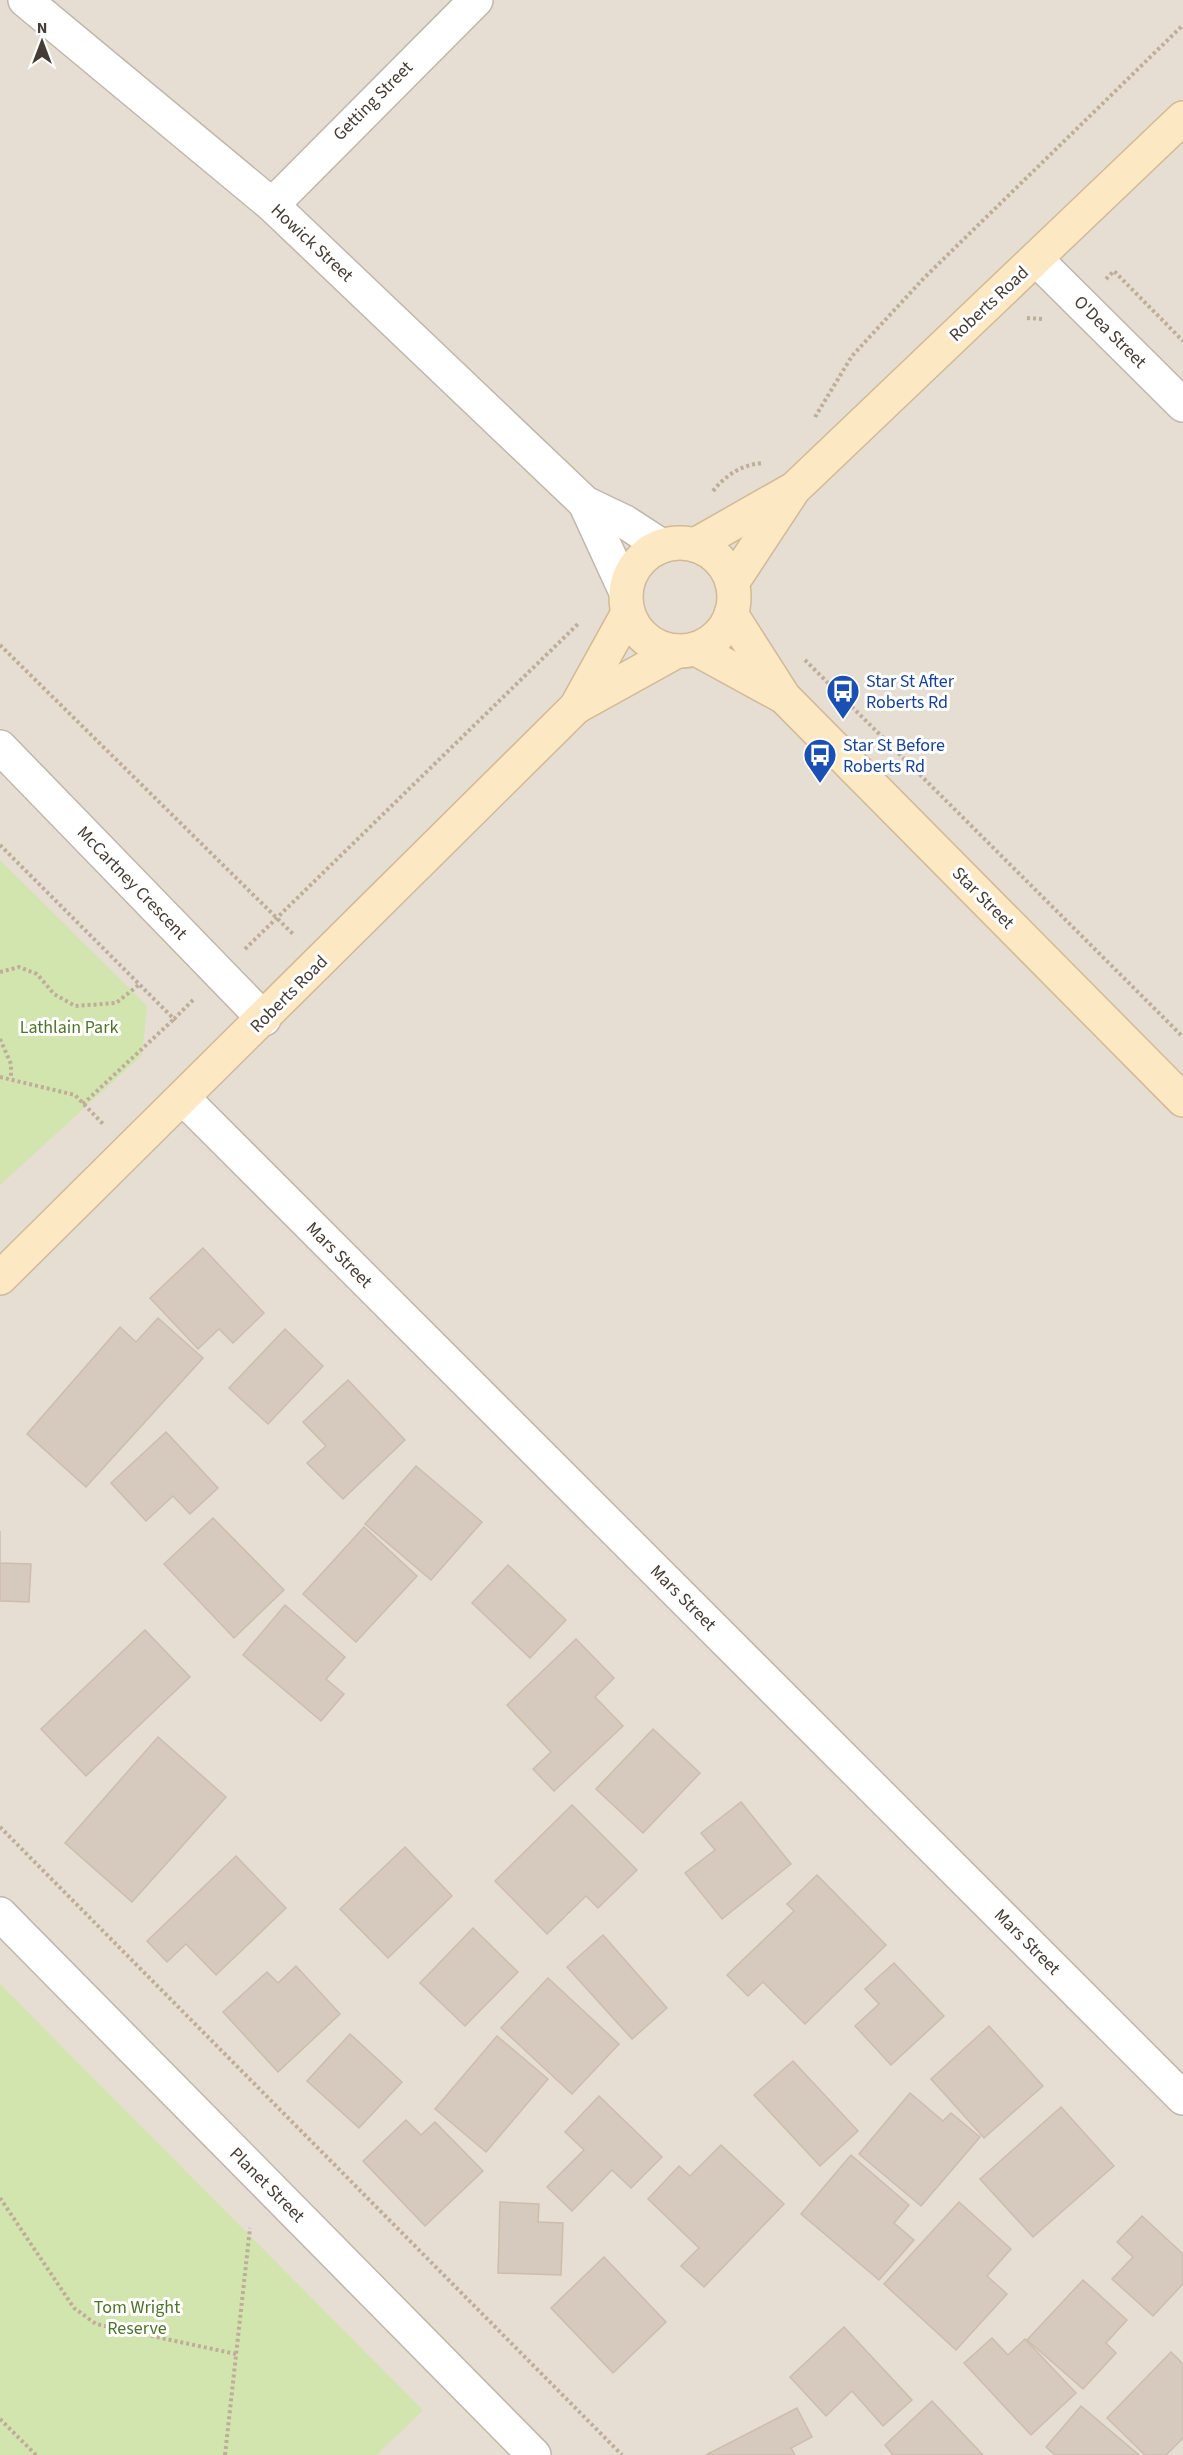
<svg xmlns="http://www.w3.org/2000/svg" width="1183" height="2455" viewBox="0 0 1183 2455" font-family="'Source Sans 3',sans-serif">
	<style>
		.residential { fill: #e6ddd3 }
		.green { fill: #d3e5ae }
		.building { fill: #d6c9bd; stroke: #cdbdae; stroke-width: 1.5 }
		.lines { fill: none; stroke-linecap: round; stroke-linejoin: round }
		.street-casing { stroke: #c0b6ab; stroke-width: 36 }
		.secondary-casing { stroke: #d1ba96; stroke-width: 36 }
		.path { stroke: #bead99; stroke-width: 4; stroke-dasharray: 3 3; stroke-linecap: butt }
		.street { stroke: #fff; stroke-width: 33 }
		.secondary { stroke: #fde8c4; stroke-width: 33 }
		.labels { text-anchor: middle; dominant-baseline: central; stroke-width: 6; stroke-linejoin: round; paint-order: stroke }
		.street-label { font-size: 18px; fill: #443c35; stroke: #fff }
		.transit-label { font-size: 18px; fill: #164399; stroke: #fff; text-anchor: start }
		.park-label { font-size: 18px; fill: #4f732a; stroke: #fff }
	</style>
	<rect width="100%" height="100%" fill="#f2ece5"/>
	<rect class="residential" x="0" y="0" width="1183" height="2455"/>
	<g class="green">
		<path d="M 0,860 L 147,1006 L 142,1055 L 0,1185 Z"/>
		<path d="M 0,1984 L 423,2410 L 377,2455 L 0,2455 Z"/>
	</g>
	<g class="building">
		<path d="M 203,1248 L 264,1313 L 233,1343 L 219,1329 L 198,1349 L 150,1298 Z"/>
		<path d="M 158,1318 L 203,1358 L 86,1487 L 27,1434 L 120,1327 L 136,1342 Z"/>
		<path d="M 285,1329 L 323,1366 L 268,1424 L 229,1388 Z"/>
		<path d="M 348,1380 L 405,1440 L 343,1499 L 307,1463 L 326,1446 L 303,1422 Z"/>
		<path d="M 166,1432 L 218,1488 L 190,1514 L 173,1496 L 146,1521 L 111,1483 Z"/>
		<path d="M 416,1466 L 482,1522 L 431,1580 L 365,1524 Z"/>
		<path d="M 213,1518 L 284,1590 L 234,1638 L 164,1564 Z"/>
		<path d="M 364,1527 L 417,1576 L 356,1642 L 303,1594 Z"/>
		<path d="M 0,1531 L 0,1563 L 31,1564 L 29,1602 L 0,1601 Z"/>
		<path d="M 508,1565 L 566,1620 L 530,1658 L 472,1603 Z"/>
		<path d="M 285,1605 L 345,1657 L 326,1679 L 344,1694 L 321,1721 L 243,1655 Z"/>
		<path d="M 145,1630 L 190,1677 L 86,1776 L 41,1729 Z"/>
		<path d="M 576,1639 L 614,1678 L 595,1697 L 623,1726 L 554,1791 L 533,1769 L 551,1752 L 507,1705 Z"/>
		<path d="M 653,1729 L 700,1773 L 643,1833 L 596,1789 Z"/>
		<path d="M 158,1737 L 226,1797 L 132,1902 L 65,1843 Z"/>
		<path d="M 741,1802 L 791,1864 L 722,1919 L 685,1873 L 715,1850 L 701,1833 Z"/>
		<path d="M 572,1805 L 637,1870 L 598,1908 L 586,1896 L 547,1934 L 495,1881 Z"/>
		<path d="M 405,1847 L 452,1896 L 388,1958 L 340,1909 Z"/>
		<path d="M 236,1856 L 286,1908 L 216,1975 L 186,1944 L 167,1962 L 147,1941 Z"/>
		<path d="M 817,1875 L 886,1945 L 805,2024 L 763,1982 L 748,1996 L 727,1975 L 794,1911 L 787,1904 Z"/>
		<path d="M 473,1928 L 518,1972 L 465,2026 L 420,1983 Z"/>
		<path d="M 603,1935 L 667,2008 L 632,2039 L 567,1967 Z"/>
		<path d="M 894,1963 L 944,2016 L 891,2065 L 855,2026 L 879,2004 L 865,1989 Z"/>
		<path d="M 296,1966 L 340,2014 L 278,2072 L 223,2012 L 267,1972 L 278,1983 Z"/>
		<path d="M 548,1978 L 619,2044 L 572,2094 L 501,2028 Z"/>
		<path d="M 989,2026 L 1043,2086 L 984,2138 L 931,2079 Z"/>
		<path d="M 350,2034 L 402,2082 L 359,2128 L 307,2081 Z"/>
		<path d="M 497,2036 L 548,2079 L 486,2152 L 435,2109 Z"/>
		<path d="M 793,2061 L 858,2131 L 820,2166 L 754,2095 Z"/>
		<path d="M 910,2093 L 943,2121 L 951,2113 L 980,2137 L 921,2206 L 859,2154 Z"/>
		<path d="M 599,2096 L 662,2157 L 631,2188 L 612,2170 L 572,2211 L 547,2187 L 584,2150 L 565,2132 Z"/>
		<path d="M 1061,2107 L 1114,2166 L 1033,2237 L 980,2179 Z"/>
		<path d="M 406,2120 L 421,2135 L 435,2122 L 483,2171 L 425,2226 L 363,2161 Z"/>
		<path d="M 721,2145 L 784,2204 L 704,2287 L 681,2266 L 699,2248 L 648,2199 L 679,2166 L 690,2176 Z"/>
		<path d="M 851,2155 L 909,2205 L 894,2223 L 914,2240 L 879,2280 L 801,2214 Z"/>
		<path d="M 500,2202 L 539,2204 L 538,2222 L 563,2223 L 561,2275 L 498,2273 Z"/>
		<path d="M 959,2202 L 1011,2249 L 987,2276 L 1007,2294 L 956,2350 L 884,2284 Z"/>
		<path d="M 1142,2216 L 1183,2254 L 1183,2284 L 1153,2316 L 1112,2279 L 1133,2257 L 1117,2242 Z"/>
		<path d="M 604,2257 L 666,2322 L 613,2373 L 551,2308 Z"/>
		<path d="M 1083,2280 L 1127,2320 L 1106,2343 L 1116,2353 L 1083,2389 L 1027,2340 Z"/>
		<path d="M 844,2327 L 912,2400 L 883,2426 L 852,2391 L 826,2416 L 790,2377 Z"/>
		<path d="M 992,2338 L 1008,2355 L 1025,2339 L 1076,2393 L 1031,2435 L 964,2363 Z"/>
		<path d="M 1171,2352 L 1183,2364 L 1183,2438 L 1166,2455 L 1145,2455 L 1107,2418 Z"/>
		<path d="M 932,2401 L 983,2455 L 893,2455 L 885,2445 Z"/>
		<path d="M 1081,2406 L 1139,2455 L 1055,2455 L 1046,2447 Z"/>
		<path d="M 797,2408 L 812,2437 L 791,2448 L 795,2455 L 706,2455 Z"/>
	</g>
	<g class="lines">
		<defs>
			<g id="street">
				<path d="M 25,0 L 272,205 L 585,503 L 625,522 L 662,546"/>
				<path d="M 272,205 L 476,0"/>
				<path d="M 1036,259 L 1183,405"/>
				<path d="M 585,503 L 625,590"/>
				<path d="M 0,747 L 264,1019"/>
				<path d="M 183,1098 L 1183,2098"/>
				<path d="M 0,1914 L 534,2455"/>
			</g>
			<g id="secondary">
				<circle cx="680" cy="597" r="54"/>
				<path d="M 695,545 L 790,491"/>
				<path d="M 732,583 L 794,489 L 1183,118"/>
				<path d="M 731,614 L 784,697 L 1183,1100"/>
				<path d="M 696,649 L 782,696"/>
				<path d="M 576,707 L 677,651"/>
				<path d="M 0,1278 L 576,707 L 628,613"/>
			</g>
		</defs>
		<use href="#street" class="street-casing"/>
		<use href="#secondary" class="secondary-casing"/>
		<g class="path">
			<path d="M 1106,279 L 1114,271 L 1183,341"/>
			<path d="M 1027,318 L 1043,319"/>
			<path d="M 815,417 L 852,356 L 924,278 L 1183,25"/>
			<path d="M 713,491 C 726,475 742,464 764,463"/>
			<path d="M 0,645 L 294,935"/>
			<path d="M 805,660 L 1183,1037"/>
			<path d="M 0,845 L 174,1019 L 195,998"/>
			<path d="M 245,949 L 579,623"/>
			<path d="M 0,972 L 19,967 L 37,974 L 54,994 L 75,1006 L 116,1003 L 140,984"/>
			<path d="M 0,1039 L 11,1064 L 11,1079"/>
			<path d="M 0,1077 L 75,1095 L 104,1125"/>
			<path d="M 83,1104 L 174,1019"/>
			<path d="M 0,1827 L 622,2455"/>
			<path d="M 0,2198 L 74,2308 L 96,2324 L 236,2354"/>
			<path d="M 0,2419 L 36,2455"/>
			<path d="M 225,2455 L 250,2228"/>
		</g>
		<use href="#street" class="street"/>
		<use href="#secondary" class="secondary"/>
	</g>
	<defs>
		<symbol id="bus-pin" viewBox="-11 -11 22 30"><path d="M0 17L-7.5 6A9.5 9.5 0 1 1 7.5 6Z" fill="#1a4fb4" stroke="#fff"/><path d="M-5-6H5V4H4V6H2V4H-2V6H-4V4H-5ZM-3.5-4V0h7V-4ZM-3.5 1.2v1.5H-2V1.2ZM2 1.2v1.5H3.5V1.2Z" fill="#fff"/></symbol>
	</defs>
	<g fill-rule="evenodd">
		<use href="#bus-pin" x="824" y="672" width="38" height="52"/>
		<use href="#bus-pin" x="801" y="736" width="38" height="52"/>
	</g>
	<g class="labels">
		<g class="street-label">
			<text transform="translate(373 101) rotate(-45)">Getting Street</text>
			<text transform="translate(312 243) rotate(43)">Howick Street</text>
			<text transform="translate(989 304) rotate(-43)">Roberts Road</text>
			<text transform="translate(1110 332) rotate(45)">O'Dea Street</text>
			<text transform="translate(132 883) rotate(46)">McCartney Crescent</text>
			<text transform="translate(983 898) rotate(45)">Star Street</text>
			<text transform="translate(289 994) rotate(-45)">Roberts Road</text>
			<text transform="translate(339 1255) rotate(45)">Mars Street</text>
			<text transform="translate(683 1598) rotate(45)">Mars Street</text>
			<text transform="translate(1027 1942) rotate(45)">Mars Street</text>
			<text transform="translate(267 2185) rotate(45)">Planet Street</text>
		</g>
		<g class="transit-label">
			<text x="866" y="681">Star St After<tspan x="866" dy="21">Roberts Rd</tspan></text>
			<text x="843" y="745">Star St Before<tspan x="843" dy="21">Roberts Rd</tspan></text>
		</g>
		<g class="park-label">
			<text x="69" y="1027">Lathlain Park</text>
			<text x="137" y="2307">Tom Wright<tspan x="137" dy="21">Reserve</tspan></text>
		</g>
	</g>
	<g transform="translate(42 42)" stroke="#ffffff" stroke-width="4.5" paint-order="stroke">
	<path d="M0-4.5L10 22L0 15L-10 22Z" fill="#443c35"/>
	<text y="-9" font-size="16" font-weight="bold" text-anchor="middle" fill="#443c35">N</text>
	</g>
</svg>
